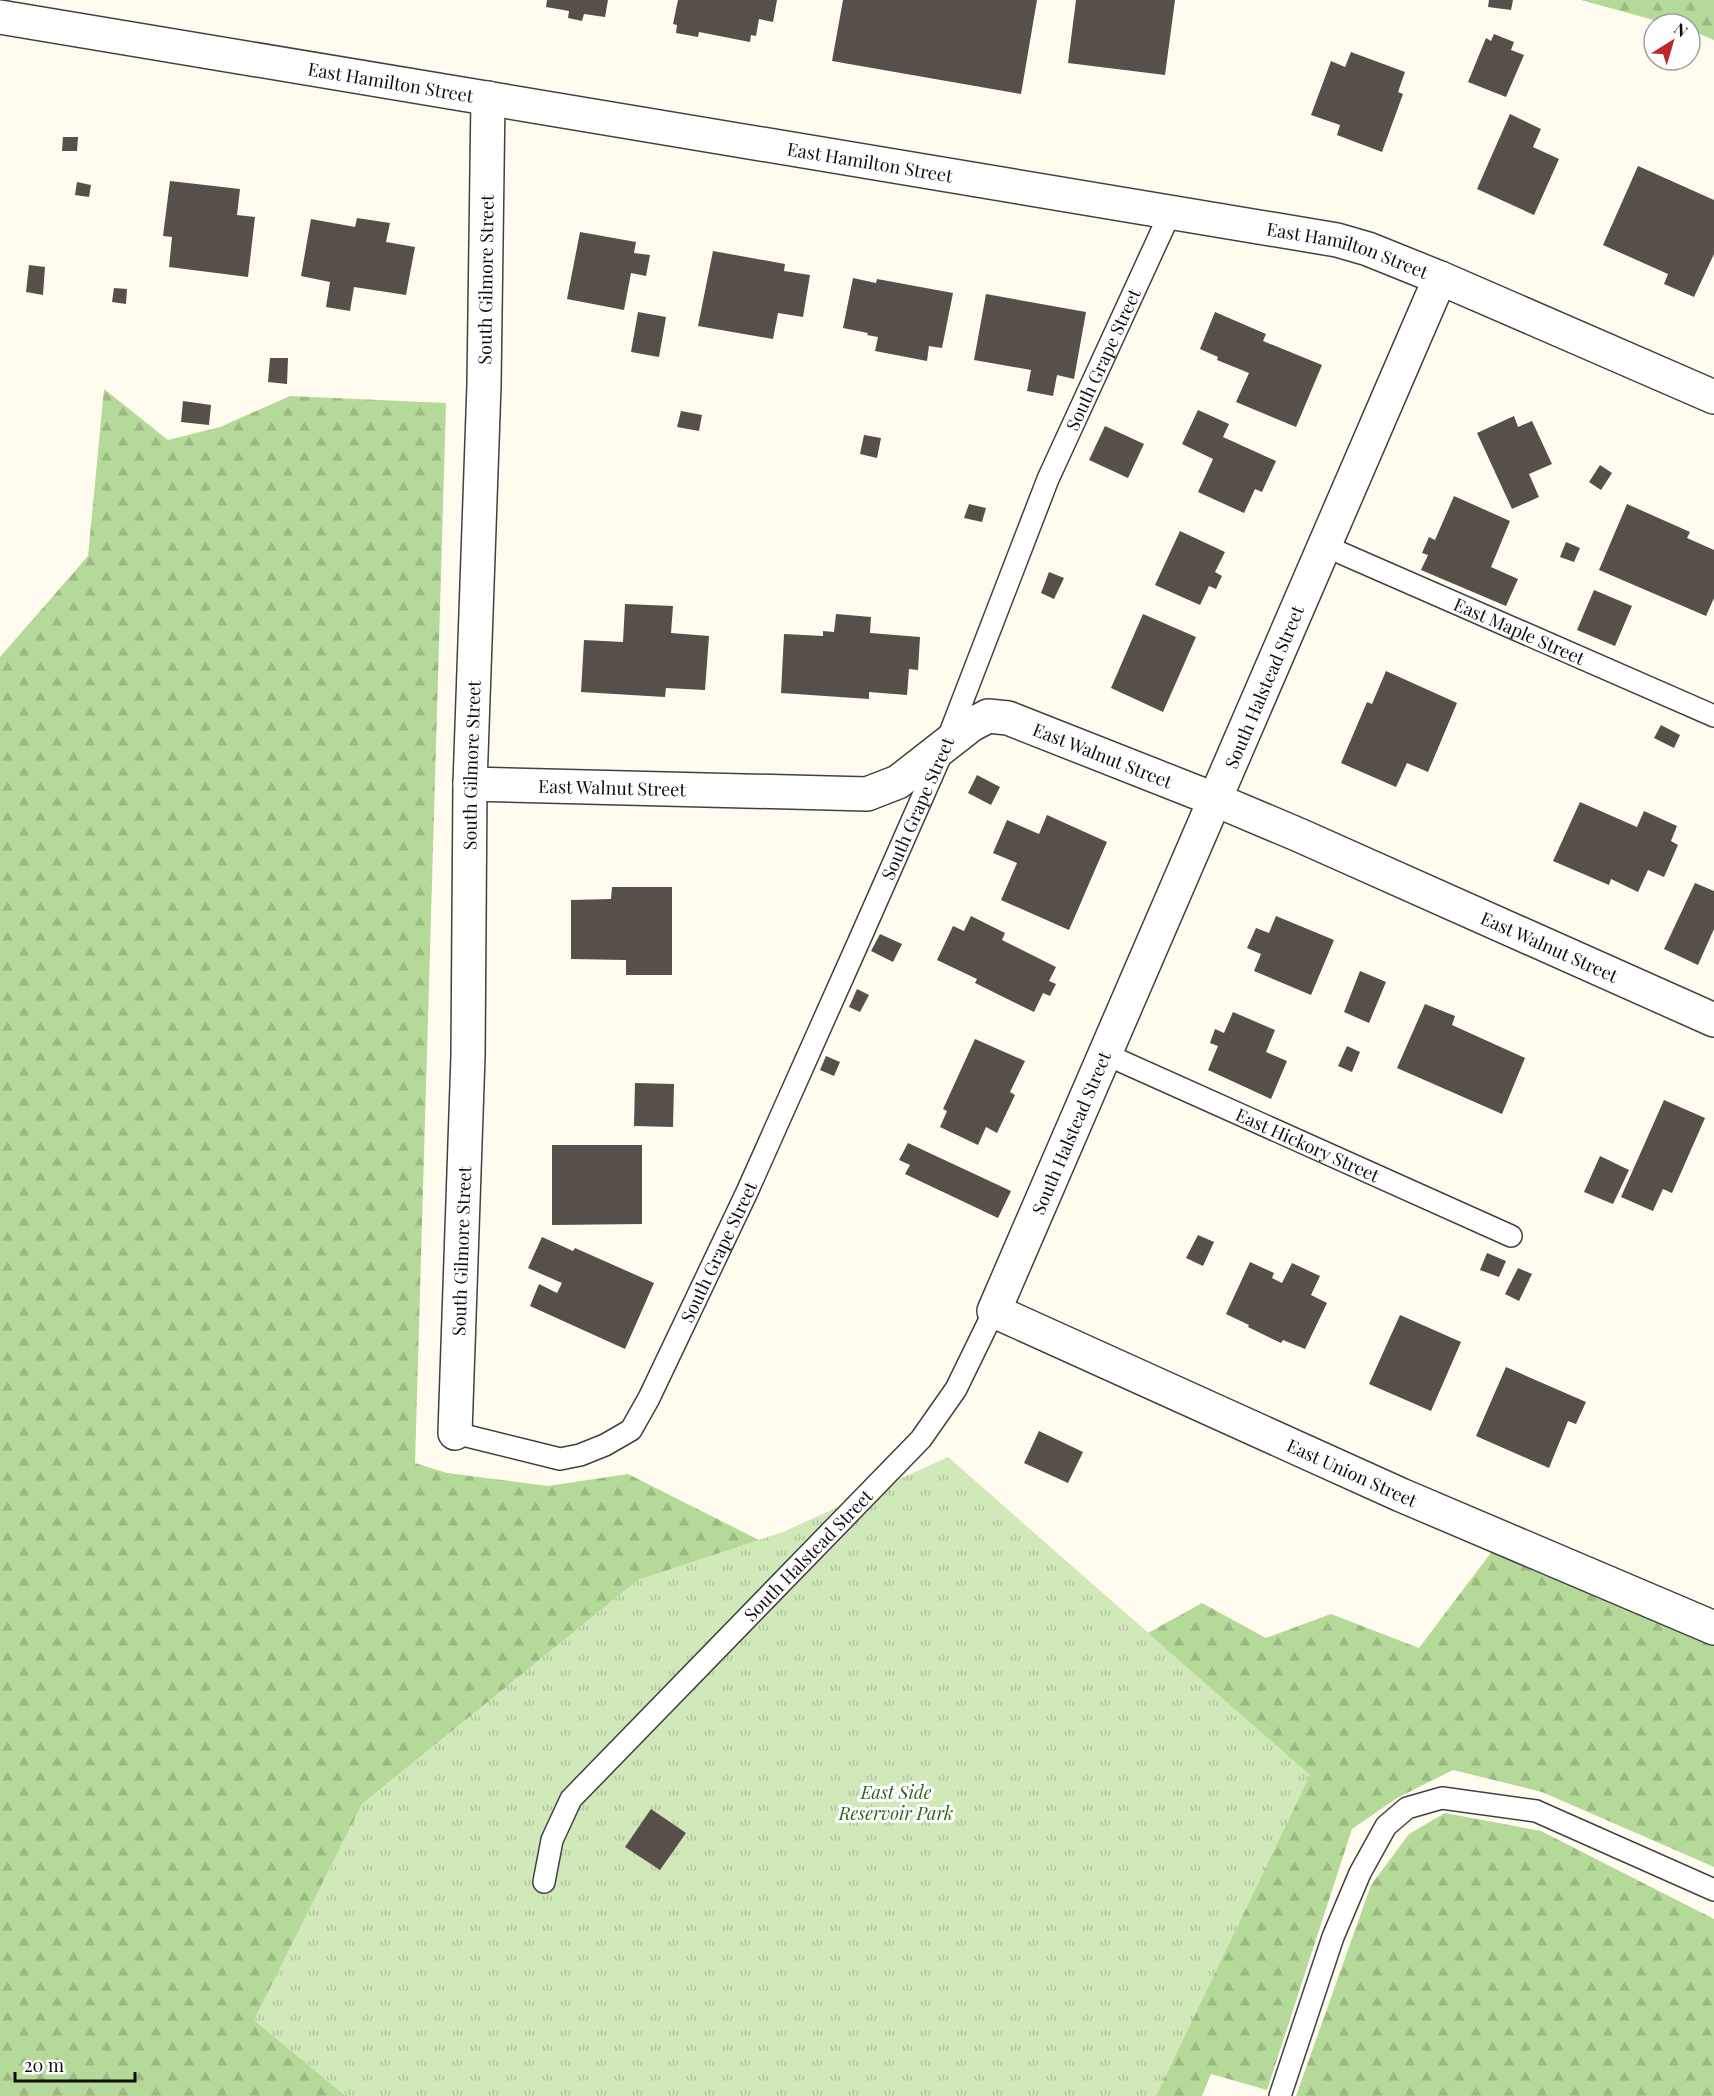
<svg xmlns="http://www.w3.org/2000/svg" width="1714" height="2096" viewBox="0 0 1714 2096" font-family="'Playfair Display',serif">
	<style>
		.grass { fill: url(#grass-tufts) }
		.forest { fill: url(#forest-firs) }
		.building { fill: #564f4a }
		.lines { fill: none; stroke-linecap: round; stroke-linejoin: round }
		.service-casing { stroke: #414141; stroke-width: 24 }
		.minor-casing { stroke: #414141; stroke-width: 36 }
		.service { stroke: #fff; stroke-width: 21 }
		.minor { stroke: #fff; stroke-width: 33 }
		.labels { text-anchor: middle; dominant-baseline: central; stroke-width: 6; stroke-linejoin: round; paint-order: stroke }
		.street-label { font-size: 18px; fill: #0e0e0e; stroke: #fff }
		.park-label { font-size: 18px; font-style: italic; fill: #2d641f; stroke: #fff }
	</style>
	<defs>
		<pattern id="grass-tufts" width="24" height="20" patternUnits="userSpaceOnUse" patternTransform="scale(1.5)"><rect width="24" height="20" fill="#d1e8b9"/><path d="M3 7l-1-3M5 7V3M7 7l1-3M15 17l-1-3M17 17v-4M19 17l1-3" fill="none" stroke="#b2c69e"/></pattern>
		<pattern id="forest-firs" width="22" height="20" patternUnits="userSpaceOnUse" patternTransform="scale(1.5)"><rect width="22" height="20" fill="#b5d999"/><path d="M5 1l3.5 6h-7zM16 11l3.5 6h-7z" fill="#9ab983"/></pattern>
	</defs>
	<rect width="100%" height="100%" fill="#fffcef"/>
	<path class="grass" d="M 948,1457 L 1310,1775 L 1156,2096 L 346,2096 L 254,2020 L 362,1804 L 638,1580 L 783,1532 Z"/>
	<g class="forest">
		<path d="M 1581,0 L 1714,0 L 1714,40 L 1690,30 L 1690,24 L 1668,24 Z"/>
		<path d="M 104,389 L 168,440 L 220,427 L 290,396 L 446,403 L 415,1463 L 447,1473 L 548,1486 L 628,1474 L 759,1540 L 638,1580 L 362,1804 L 254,2020 L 346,2096 L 0,2096 L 0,657 L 88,556 Z"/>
		<path d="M 1493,1550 L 1714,1646 L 1714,1867 L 1542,1792 L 1453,1770 L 1397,1798 L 1352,1829 L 1267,2090 L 1211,2074 L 1202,2096 L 1156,2096 L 1310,1775 L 1148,1633 L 1202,1603 L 1266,1638 L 1331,1614 L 1419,1648 Z"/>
		<path d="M 1445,1813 L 1541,1831 L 1714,1919 L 1714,2096 L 1296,2096 L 1371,1885 L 1409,1834 Z"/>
	</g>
	<g class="building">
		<path d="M 547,0 L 608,0 L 605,17 L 584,14 L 582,21 L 568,18 L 569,11 L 546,7 Z"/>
		<path d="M 678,0 L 777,0 L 773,22 L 759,19 L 756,36 L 751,35 L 750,42 L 699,32 L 698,37 L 676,33 L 677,25 L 673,24 Z"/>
		<path d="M 843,0 L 1037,0 L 1021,94 L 832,61 Z"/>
		<path d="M 1076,0 L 1175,0 L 1165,75 L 1068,63 Z"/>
		<path d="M 1489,0 L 1513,0 L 1511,10 L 1488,7 Z"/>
		<path d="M 1494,34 L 1514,42 L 1511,50 L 1524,55 L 1506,97 L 1468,82 L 1486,38 L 1491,41 Z"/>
		<path d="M 1351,52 L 1405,72 L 1398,92 L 1403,94 L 1382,152 L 1337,135 L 1340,125 L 1311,115 L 1331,61 L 1345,67 Z"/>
		<path d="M 1510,114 L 1541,129 L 1533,147 L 1559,159 L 1534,215 L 1477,189 Z"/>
		<path d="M 63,137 L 78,137 L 77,151 L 62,151 Z"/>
		<path d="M 1638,166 L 1714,200 L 1714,254 L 1694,297 L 1664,284 L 1668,274 L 1603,245 Z"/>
		<path d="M 170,181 L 240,189 L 237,215 L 255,217 L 248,277 L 169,267 L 172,237 L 163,236 Z"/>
		<path d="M 77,182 L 91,185 L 89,197 L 75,195 Z"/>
		<path d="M 357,218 L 390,223 L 386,242 L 415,247 L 406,295 L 354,287 L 350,311 L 326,307 L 330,282 L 301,276 L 311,219 L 355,227 Z"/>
		<path d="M 580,232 L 636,242 L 634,253 L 650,255 L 646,276 L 631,273 L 624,310 L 567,299 Z"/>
		<path d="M 713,251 L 785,264 L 784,271 L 810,275 L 803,317 L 778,313 L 773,339 L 698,326 Z"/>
		<path d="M 29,265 L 45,267 L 43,295 L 26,292 Z"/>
		<path d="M 853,278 L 876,283 L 877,279 L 953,293 L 942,348 L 929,346 L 927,361 L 875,351 L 878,337 L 867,335 L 868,333 L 843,328 Z"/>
		<path d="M 114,288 L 127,289 L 126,304 L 112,302 Z"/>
		<path d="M 986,294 L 1086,312 L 1074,379 L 1057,375 L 1053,396 L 1027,391 L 1031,370 L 974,360 Z"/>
		<path d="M 638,312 L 666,317 L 659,357 L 631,352 Z"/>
		<path d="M 1215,312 L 1266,334 L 1263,341 L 1322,365 L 1296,427 L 1236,402 L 1249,373 L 1217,360 L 1218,357 L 1200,349 Z"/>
		<path d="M 270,358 L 288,358 L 287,384 L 268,382 Z"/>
		<path d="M 183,401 L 211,405 L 209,425 L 181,422 Z"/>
		<path d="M 1198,410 L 1229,424 L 1223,437 L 1276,461 L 1262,492 L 1255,489 L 1244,513 L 1198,492 L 1213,459 L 1182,444 Z"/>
		<path d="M 681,411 L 702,415 L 699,431 L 677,427 Z"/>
		<path d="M 1514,416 L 1518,427 L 1532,421 L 1552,464 L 1529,474 L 1539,497 L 1512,509 L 1477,433 Z"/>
		<path d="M 1105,426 L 1144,444 L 1128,478 L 1089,460 Z"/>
		<path d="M 864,435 L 881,438 L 877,458 L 860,454 Z"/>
		<path d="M 1600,465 L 1612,473 L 1601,490 L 1589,482 Z"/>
		<path d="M 1454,496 L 1510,521 L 1491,567 L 1518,579 L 1506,606 L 1421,570 L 1428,555 L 1422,553 L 1429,537 L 1435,540 Z"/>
		<path d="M 969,504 L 986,508 L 982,522 L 964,518 Z"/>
		<path d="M 1627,504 L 1690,532 L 1687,538 L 1714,550 L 1714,598 L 1706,616 L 1599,570 Z"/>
		<path d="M 1180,531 L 1225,552 L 1215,572 L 1222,576 L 1216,589 L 1209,586 L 1200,605 L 1155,585 Z"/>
		<path d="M 1566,542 L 1580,548 L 1574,562 L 1560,557 Z"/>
		<path d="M 1049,572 L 1064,578 L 1054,599 L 1041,593 Z"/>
		<path d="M 1594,590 L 1632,606 L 1615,646 L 1577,630 Z"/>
		<path d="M 625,604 L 673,606 L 671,633 L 709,636 L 705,690 L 666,688 L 665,697 L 581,692 L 584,640 L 623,642 Z"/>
		<path d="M 836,614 L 871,617 L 870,633 L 920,637 L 918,670 L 909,669 L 907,695 L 869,692 L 869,699 L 781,693 L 784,634 L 823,636 L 823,631 L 834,632 Z"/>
		<path d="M 1143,614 L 1196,637 L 1163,712 L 1111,688 Z"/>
		<path d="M 1386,671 L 1457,703 L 1428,772 L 1407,763 L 1396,787 L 1341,763 L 1367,702 L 1372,704 Z"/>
		<path d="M 1661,725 L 1680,735 L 1674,748 L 1654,738 Z"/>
		<path d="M 977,775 L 1000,787 L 991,805 L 968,793 Z"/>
		<path d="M 1580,802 L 1637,827 L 1644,811 L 1677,826 L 1671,841 L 1678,845 L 1664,877 L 1648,870 L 1638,892 L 1611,879 L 1609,885 L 1553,861 Z"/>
		<path d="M 1047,815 L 1107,842 L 1069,930 L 1001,900 L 1017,863 L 993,853 L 1007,820 L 1039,834 Z"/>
		<path d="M 1695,883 L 1714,891 L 1714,929 L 1698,965 L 1664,949 Z"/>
		<path d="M 612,887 L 672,887 L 672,975 L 626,975 L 626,960 L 571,959 L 571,900 L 611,899 Z"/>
		<path d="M 971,916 L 1005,933 L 1002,940 L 1056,967 L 1049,981 L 1056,984 L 1050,996 L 1043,993 L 1034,1012 L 975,983 L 977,979 L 937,960 L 953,926 L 964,931 Z"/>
		<path d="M 1276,916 L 1334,940 L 1311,995 L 1254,971 L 1261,954 L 1247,948 L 1256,928 L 1269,933 Z"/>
		<path d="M 880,934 L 902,944 L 893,962 L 871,951 Z"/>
		<path d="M 1360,971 L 1386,982 L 1369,1023 L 1344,1012 Z"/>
		<path d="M 857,989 L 869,995 L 860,1012 L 849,1007 Z"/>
		<path d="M 1425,1004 L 1455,1016 L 1452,1025 L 1525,1058 L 1502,1114 L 1397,1068 Z"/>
		<path d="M 1233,1012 L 1275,1030 L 1266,1052 L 1287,1061 L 1271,1099 L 1208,1070 L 1218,1046 L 1210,1043 L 1215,1029 L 1224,1033 Z"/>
		<path d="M 975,1039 L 1025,1061 L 1010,1092 L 1015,1095 L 997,1133 L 986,1127 L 978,1145 L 940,1127 L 947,1111 L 943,1109 Z"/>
		<path d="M 1347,1046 L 1360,1052 L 1352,1072 L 1338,1066 Z"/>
		<path d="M 826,1056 L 840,1062 L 834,1076 L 820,1070 Z"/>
		<path d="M 635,1083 L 674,1084 L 673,1127 L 634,1126 Z"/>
		<path d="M 1664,1100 L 1705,1118 L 1672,1193 L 1663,1189 L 1653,1211 L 1621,1197 Z"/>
		<path d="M 908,1143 L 1011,1191 L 998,1218 L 905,1174 L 910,1165 L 899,1160 Z"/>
		<path d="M 552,1145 L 642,1145 L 642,1224 L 552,1225 Z"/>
		<path d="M 1600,1156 L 1629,1170 L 1613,1204 L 1584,1192 Z"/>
		<path d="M 1198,1235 L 1214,1242 L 1203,1266 L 1186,1258 Z"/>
		<path d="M 542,1237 L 573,1251 L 575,1248 L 654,1283 L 625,1349 L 530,1306 L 539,1284 L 557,1293 L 562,1283 L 528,1268 Z"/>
		<path d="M 1487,1253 L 1506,1261 L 1499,1277 L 1480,1270 Z"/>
		<path d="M 1250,1262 L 1274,1273 L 1272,1278 L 1282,1283 L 1292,1263 L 1320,1276 L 1311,1295 L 1327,1303 L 1305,1349 L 1283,1340 L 1281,1343 L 1248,1327 L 1249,1325 L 1226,1314 Z"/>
		<path d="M 1518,1268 L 1532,1274 L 1519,1301 L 1505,1294 Z"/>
		<path d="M 1400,1315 L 1461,1342 L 1431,1411 L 1369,1384 Z"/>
		<path d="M 1506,1367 L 1586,1402 L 1576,1424 L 1568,1421 L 1549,1468 L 1476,1436 Z"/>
		<path d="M 1039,1431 L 1083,1452 L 1068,1483 L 1024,1463 Z"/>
		<path d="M 651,1809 L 686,1833 L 660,1870 L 625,1847 Z"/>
	</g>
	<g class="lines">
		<defs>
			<g id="service">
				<path id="s1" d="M 1325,546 L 1714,716"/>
				<path id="s2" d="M 1105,1054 L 1511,1236"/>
				<path id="s3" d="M 455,1433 L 560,1459 L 580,1455 L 605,1445 L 631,1430 L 649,1398 L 747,1192 L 859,941 L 945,746 L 1048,479 L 1171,211"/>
				<path id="s4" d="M 544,1882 L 552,1840 L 571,1799 L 921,1439 L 956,1389 L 994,1311"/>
				<path d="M 1280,2096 L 1333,1937 L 1360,1873 L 1386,1826 L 1407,1808 L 1442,1798 L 1536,1811 L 1714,1890"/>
			</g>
			<g id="minor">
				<path id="s5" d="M 0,17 L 1337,240 L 1368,249 L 1440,278 L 1714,397"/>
				<path id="s6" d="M 1440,278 L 994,1311 L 1401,1495 L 1714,1628"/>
				<path id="s7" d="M 470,784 L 867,794 L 898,782 L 971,725 L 988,716 L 1008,718 L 1216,800 L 1299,835 L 1714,1020"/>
				<path id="s8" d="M 455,1433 L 468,1056 L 470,784 L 484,385 L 488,98"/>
			</g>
		</defs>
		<use href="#service" class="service-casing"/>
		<use href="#minor" class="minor-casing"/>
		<use href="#service" class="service"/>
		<use href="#minor" class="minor"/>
	</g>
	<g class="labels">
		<g class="street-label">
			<text stroke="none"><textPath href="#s5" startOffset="396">East Hamilton Street</textPath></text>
			<text stroke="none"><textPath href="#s5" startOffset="882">East Hamilton Street</textPath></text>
			<text stroke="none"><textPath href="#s5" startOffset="1368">East Hamilton Street</textPath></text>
			<text stroke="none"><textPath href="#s8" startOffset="1154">South Gilmore Street</textPath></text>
			<text stroke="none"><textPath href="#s3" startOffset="1356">South Grape Street</textPath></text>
			<text stroke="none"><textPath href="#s1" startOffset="212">East Maple Street</textPath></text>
			<text transform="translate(1264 687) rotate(-67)">South Halstead Street</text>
			<text stroke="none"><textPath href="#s7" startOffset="664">East Walnut Street</textPath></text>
			<text stroke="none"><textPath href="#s8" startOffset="668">South Gilmore Street</textPath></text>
			<text stroke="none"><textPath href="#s7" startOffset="142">East Walnut Street</textPath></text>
			<text stroke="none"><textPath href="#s3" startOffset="870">South Grape Street</textPath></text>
			<text stroke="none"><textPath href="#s7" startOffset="1150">East Walnut Street</textPath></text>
			<text transform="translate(1071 1133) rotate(-67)">South Halstead Street</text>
			<text stroke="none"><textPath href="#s2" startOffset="222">East Hickory Street</textPath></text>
			<text stroke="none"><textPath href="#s8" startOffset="182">South Gilmore Street</textPath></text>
			<text stroke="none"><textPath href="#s3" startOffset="384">South Grape Street</textPath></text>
			<text stroke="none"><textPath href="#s6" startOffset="1518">East Union Street</textPath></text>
			<text stroke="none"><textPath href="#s4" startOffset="428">South Halstead Street</textPath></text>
		</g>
		<g class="park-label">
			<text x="896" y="1792">East Side<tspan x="896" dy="21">Reservoir Park</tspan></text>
		</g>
	</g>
	<g transform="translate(1672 42) rotate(37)"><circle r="28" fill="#ffffff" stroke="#9f9f9f" stroke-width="1.5"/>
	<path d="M0-4.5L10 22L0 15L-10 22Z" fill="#bb292e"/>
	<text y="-9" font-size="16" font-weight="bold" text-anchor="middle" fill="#0e0e0e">N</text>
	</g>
	<path d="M15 2072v9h120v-9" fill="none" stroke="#0e0e0e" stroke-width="3"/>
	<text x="24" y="2072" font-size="18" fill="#0e0e0e" stroke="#ffffff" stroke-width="4.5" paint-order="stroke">20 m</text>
</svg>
